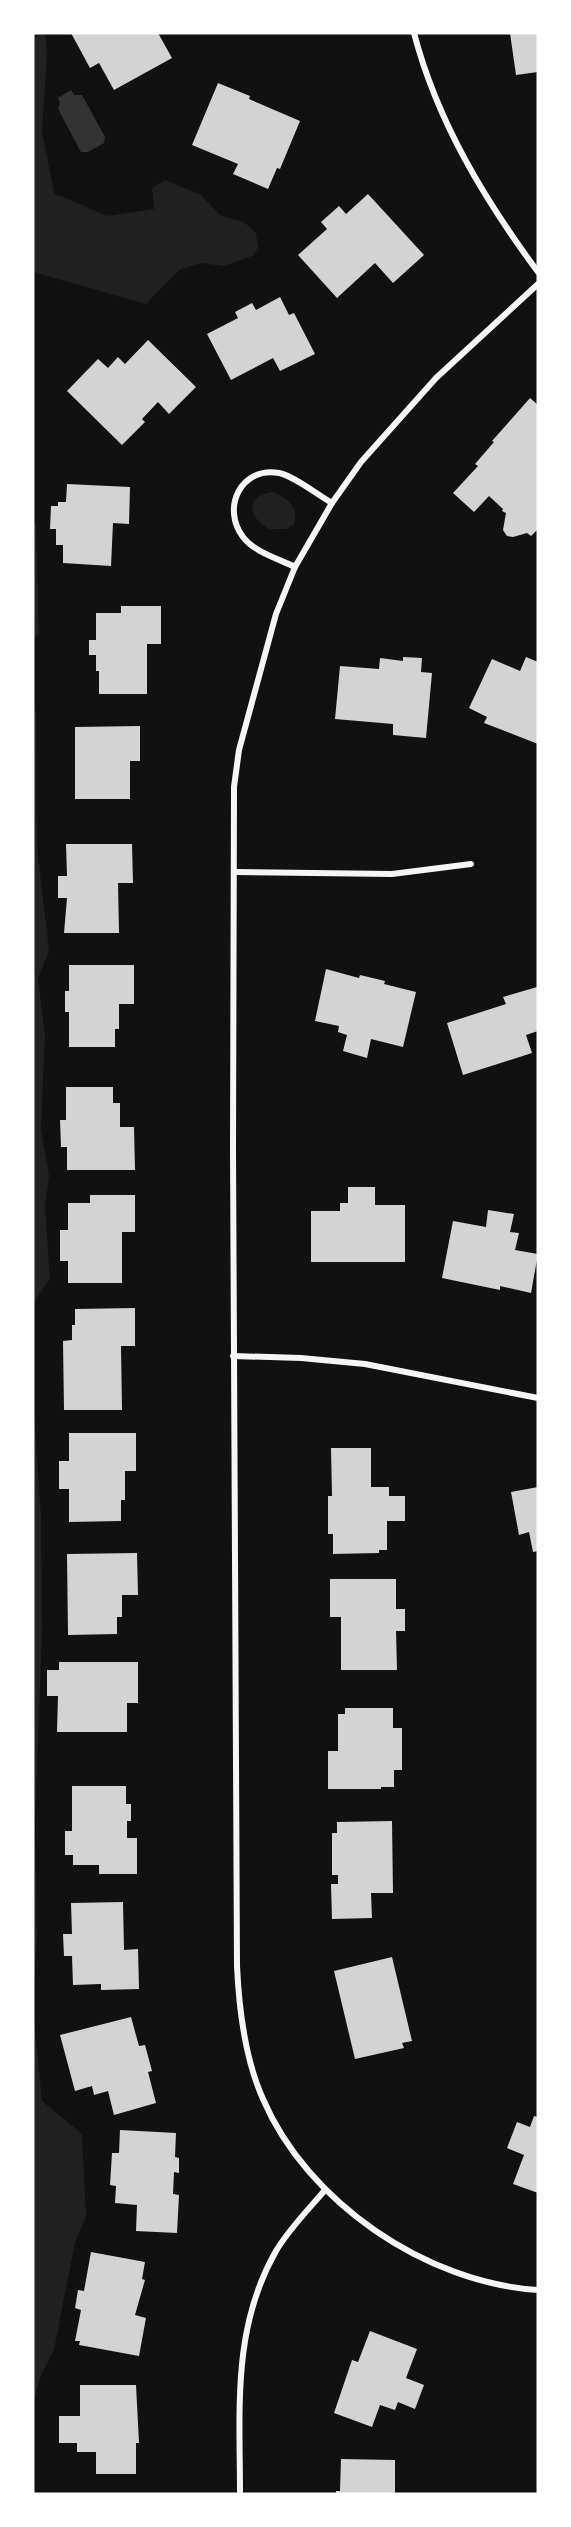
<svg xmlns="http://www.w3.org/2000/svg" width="571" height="2527" viewBox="0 0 571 2527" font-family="Helvetica,sans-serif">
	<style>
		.green { fill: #202020 }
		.water { fill: #333 }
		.building { fill: #d3d3d3 }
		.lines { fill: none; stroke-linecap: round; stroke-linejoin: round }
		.minor { stroke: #f5f5f5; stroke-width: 6 }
	</style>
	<rect width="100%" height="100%" fill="#111"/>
	<g class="green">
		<path d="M 33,33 L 45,33 L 47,55 L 42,131 L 54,193 L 107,216 L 154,209 L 152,188 L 165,180 L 201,195 L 221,216 L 244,222 L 256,233 L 258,248 L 252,256 L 224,266 L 201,263 L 179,270 L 146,304 L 33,272 Z"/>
		<path d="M 273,492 C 287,498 299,507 294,524 L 287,529 L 270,529 C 247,518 245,495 273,492 Z"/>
		<path d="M 33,522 L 36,524 L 39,633 L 33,639 Z"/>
		<path d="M 33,707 L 36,712 L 37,847 L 49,951 L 38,978 L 45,1035 L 41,1130 L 49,1176 L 45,1207 L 50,1278 L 33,1304 Z"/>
		<path d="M 33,1399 L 41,1518 L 42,1630 L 35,1824 L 37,1937 L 33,1995 Z"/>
		<path d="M 33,2012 L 42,2101 L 82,2134 L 86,2217 L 75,2242 L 54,2350 L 42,2373 L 33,2402 Z"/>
	</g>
	<path class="water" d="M 71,90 L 74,95 L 82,95 L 105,137 L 104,143 L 88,152 L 81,152 L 58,109 L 60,103 L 58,98 Z"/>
	<g class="building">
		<path d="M 71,33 L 158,33 L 172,58 L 114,90 L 99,63 L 90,68 Z"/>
		<path d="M 510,33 L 538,33 L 538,72 L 516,75 Z"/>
		<path d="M 218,83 L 250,96 L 249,99 L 300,121 L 280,169 L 277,168 L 268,189 L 233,174 L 238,164 L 192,145 Z"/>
		<path d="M 368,194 L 424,255 L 393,283 L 375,263 L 337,298 L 298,255 L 327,229 L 321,222 L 339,206 L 346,214 Z"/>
		<path d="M 280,297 L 289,315 L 294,313 L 315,354 L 280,371 L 273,358 L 231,380 L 207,334 L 238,318 L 235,312 L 252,303 L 256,310 Z"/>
		<path d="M 148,340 L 196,387 L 169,414 L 158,402 L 142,419 L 145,422 L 122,445 L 67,391 L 98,359 L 108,368 L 118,357 L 125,364 Z"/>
		<path d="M 530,398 L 538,405 L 538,529 L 531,536 L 527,533 L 513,537 L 507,536 L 503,530 L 506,513 L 502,511 L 503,509 L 489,496 L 474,512 L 453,493 L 478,466 L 475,464 L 494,442 L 492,441 Z"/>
		<path d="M 67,484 L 130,487 L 129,524 L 113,523 L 111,566 L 63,563 L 63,545 L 56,545 L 56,529 L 50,529 L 51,506 L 58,506 L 58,502 L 66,502 Z"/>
		<path d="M 121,606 L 161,606 L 161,644 L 147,644 L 147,694 L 99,694 L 99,671 L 96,671 L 96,655 L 89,655 L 89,640 L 96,640 L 96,613 L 121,613 Z"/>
		<path d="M 403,657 L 422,658 L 421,672 L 432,673 L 426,738 L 393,735 L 393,724 L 335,719 L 340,666 L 379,669 L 380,658 L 403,661 Z"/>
		<path d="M 526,657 L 538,662 L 538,744 L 484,723 L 487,717 L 469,708 L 492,659 L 520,671 Z"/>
		<path d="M 140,726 L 140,761 L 130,761 L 130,799 L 75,799 L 75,727 Z"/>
		<path d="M 66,844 L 132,844 L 133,883 L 118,883 L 119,933 L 64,933 L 67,898 L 58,898 L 58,876 L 67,876 Z"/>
		<path d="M 69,965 L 134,965 L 134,1004 L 119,1004 L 119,1029 L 115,1029 L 115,1047 L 69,1047 L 69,1012 L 65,1012 L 65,991 L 69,991 Z"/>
		<path d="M 326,969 L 359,978 L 360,975 L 385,981 L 384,984 L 416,992 L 403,1047 L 371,1039 L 367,1058 L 343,1051 L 347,1035 L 338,1032 L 339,1026 L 315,1021 Z"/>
		<path d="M 537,987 L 538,1031 L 526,1035 L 532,1053 L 463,1075 L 447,1023 L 506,1004 L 503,997 Z"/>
		<path d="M 66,1087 L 113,1087 L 113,1103 L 120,1103 L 120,1127 L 134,1127 L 135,1170 L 67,1170 L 67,1147 L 61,1147 L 60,1120 L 66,1120 Z"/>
		<path d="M 348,1187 L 375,1187 L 375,1205 L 405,1205 L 405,1262 L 311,1262 L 311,1211 L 340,1211 L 340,1203 L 348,1203 Z"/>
		<path d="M 90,1195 L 135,1195 L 135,1232 L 122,1232 L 122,1283 L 68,1283 L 68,1261 L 60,1261 L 60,1230 L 68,1230 L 68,1203 L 90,1203 Z"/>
		<path d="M 488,1210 L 514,1214 L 510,1232 L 519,1233 L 515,1250 L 538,1254 L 531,1293 L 500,1286 L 500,1290 L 442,1278 L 453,1221 L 486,1227 Z"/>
		<path d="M 135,1308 L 135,1346 L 121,1346 L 122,1410 L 64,1410 L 63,1341 L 72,1340 L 72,1325 L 75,1325 L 75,1309 Z"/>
		<path d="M 69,1433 L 136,1433 L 136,1471 L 125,1471 L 125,1500 L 121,1500 L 121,1521 L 69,1522 L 69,1489 L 59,1489 L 59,1461 L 69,1461 Z"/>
		<path d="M 331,1448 L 371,1448 L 371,1487 L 389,1487 L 389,1496 L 405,1496 L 405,1521 L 387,1521 L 387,1550 L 379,1550 L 379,1553 L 333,1554 L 333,1534 L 328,1534 L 328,1496 L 332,1496 Z"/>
		<path d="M 538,1487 L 538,1551 L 533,1552 L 529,1532 L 519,1535 L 511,1492 Z"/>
		<path d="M 137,1553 L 138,1595 L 122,1595 L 122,1617 L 117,1617 L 117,1634 L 68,1635 L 67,1554 Z"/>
		<path d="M 330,1579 L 396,1579 L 396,1609 L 405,1609 L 405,1631 L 396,1631 L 397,1670 L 341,1670 L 341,1617 L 330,1617 Z"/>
		<path d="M 59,1662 L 138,1662 L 138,1703 L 127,1703 L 127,1732 L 57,1732 L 58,1696 L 47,1696 L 47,1670 L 59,1670 Z"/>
		<path d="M 345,1708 L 393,1708 L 393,1728 L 402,1728 L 402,1770 L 394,1770 L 394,1787 L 381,1787 L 381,1789 L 328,1789 L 328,1751 L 338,1751 L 338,1714 L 345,1714 Z"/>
		<path d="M 72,1786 L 126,1786 L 126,1804 L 131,1804 L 131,1821 L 127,1821 L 127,1838 L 137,1838 L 137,1874 L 99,1874 L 99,1865 L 73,1865 L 73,1855 L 65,1855 L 65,1831 L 72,1831 Z"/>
		<path d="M 392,1821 L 393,1893 L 371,1893 L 372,1918 L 332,1919 L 331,1884 L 338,1884 L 338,1875 L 332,1875 L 332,1833 L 337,1833 L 337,1822 Z"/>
		<path d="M 123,1902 L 124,1950 L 138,1949 L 139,1989 L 101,1990 L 101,1984 L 73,1985 L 72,1956 L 64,1956 L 63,1934 L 72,1934 L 71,1903 Z"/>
		<path d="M 392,1957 L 412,2041 L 402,2043 L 404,2048 L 355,2059 L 334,1971 Z"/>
		<path d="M 131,2017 L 139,2046 L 145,2045 L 152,2071 L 148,2072 L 156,2103 L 114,2115 L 108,2091 L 94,2095 L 92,2086 L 75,2091 L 60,2035 Z"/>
		<path d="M 534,2116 L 538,2117 L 538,2193 L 513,2184 L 524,2155 L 507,2148 L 517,2122 L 530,2127 Z"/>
		<path d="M 120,2130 L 176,2133 L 175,2157 L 179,2158 L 179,2173 L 174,2172 L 173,2194 L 179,2195 L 177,2233 L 136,2231 L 137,2205 L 115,2203 L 116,2186 L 110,2185 L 112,2153 L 119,2153 Z"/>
		<path d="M 91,2252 L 145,2262 L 142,2279 L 145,2280 L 135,2315 L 146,2318 L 139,2356 L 79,2345 L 80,2341 L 75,2341 L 81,2310 L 75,2308 L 78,2290 L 84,2291 Z"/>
		<path d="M 370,2331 L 417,2349 L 406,2378 L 424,2385 L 415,2409 L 398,2402 L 395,2410 L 380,2405 L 372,2427 L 334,2413 L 352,2360 L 358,2362 Z"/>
		<path d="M 80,2385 L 136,2385 L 139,2443 L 136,2443 L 136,2474 L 96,2474 L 96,2452 L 77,2452 L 77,2443 L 59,2443 L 59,2416 L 80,2416 Z"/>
		<path d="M 341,2459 L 395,2460 L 395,2494 L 336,2494 L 336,2491 L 340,2491 Z"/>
	</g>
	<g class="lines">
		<g class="minor">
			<path d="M 414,33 C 437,121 484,199 538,272"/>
			<path d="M 538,284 L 436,378 L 361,462 L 332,503 L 295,567 L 276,614 L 239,750 L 234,787 L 233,1150 L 237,1966 C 239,2009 245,2059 263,2099 C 307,2202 426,2283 538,2290"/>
			<path d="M 295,567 C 279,559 254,552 243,537 C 221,508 241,466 279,473 C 294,476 318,495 332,503"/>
			<path d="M 234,872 L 392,874 L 471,864"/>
			<path d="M 233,1356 L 301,1358 L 365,1364 L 538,1398"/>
			<path d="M 240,2494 C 240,2409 232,2328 276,2251 C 289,2229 308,2210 325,2190"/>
		</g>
	</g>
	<rect width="571" height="2527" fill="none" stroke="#ffffff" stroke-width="69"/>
</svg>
